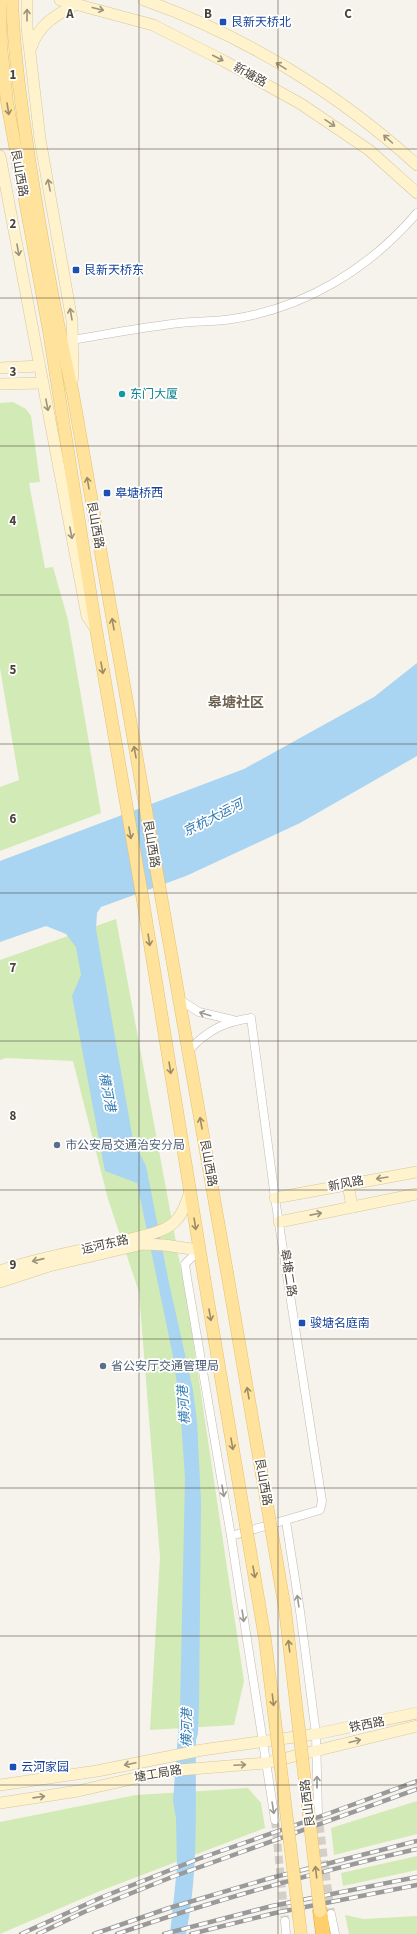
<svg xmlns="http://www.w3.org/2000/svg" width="417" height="1934" viewBox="0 0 417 1934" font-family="'Source Sans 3','Noto Sans SC',sans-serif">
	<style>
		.green { fill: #d2eab5 }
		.water { fill: #a9d4f2 }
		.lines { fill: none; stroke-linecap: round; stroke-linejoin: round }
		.street-tunnel { stroke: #d4d0c8; stroke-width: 8; stroke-dasharray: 8 4; stroke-linecap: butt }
		.street-casing { stroke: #c2bbae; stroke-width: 9 }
		.secondary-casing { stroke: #d6c79b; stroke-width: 12 }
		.primary-casing { stroke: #e6c16a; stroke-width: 13 }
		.highway-casing { stroke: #e0a43c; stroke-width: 15 }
		.street { stroke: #fff; stroke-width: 8 }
		.secondary { stroke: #fff3cd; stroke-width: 11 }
		.primary { stroke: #ffe39c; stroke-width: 12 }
		.highway { stroke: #ffcf6e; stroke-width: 14 }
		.rail-casing { stroke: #9a9a9a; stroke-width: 4.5 }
		.rail { stroke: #fff; stroke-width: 3; stroke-dasharray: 9; stroke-linecap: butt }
		.primary-bridge-casing { stroke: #e6c16a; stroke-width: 13; stroke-linecap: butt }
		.primary-bridge { stroke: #ffe39c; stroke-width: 12 }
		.oneway { stroke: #9c937c }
		.oneway2 { stroke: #9c8c66 }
		.oneway3 { stroke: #9c9892 }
		.grid { fill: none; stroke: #4b4439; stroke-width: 1; stroke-opacity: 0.55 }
		.transit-dot { fill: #1a4fb4; stroke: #fff; stroke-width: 1.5 }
		.culture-dot { fill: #0f9aa8; stroke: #fff; stroke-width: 1.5 }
		.service-dot { fill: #5c6f8a; stroke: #fff; stroke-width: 1.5 }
		.labels { text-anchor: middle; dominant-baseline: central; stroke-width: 3.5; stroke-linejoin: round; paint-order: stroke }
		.transit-label { font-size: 12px; fill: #164399; stroke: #fff; text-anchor: start }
		.street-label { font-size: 12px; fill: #4b4439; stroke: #fff }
		.culture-label { font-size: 12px; fill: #0d838f; stroke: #fff; text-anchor: start }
		.service-label { font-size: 12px; fill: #4e5e75; stroke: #fff; text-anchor: start }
		.water-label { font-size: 13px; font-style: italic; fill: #2e7ab2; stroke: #fff }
		.quarter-label { font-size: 14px; font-weight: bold; fill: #6e6250; stroke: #fff }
		.grid-label { font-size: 13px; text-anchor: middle; font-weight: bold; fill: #4b4439; stroke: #fff; stroke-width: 3.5; stroke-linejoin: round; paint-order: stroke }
	</style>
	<rect width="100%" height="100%" fill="#f6f3ec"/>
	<g class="green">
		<path d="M 13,402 L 26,409 L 31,416 L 40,482 L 29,483 L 45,568 L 53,567 L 68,620 L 101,813 L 0,851 L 0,787 L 19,780 L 0,668 L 0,403 Z"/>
		<path d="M 116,919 L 188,1307 L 244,1681 L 234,1725 L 150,1730 L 160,1557 L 139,1292 L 108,1199 L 73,1061 L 6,1058 L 0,1060 L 0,960 Z"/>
		<path d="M 248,1788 L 261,1803 L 265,1828 L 100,1891 L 0,1934 L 0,1822 L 136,1795 Z"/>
		<path d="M 417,1801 L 417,1834 L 334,1855 L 331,1828 Z"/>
		<path d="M 417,1856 L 417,1870 L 343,1886 L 341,1873 Z"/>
		<path d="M 345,1915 L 364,1919 L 417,1916 L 417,1934 L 349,1934 Z"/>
	</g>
	<path class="water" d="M 417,663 L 417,756 L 300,823 L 186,876 L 101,907 L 97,913 L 96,929 L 133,1140 L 146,1166 L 169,1283 L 193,1390 L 197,1422 L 201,1502 L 199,1706 L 198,1733 L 196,1740 C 195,1805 199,1870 186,1934 L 170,1934 L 177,1868 L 176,1818 L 173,1801 L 180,1708 L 185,1478 L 180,1405 L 173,1356 L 137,1183 L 105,1171 L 72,996 L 81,975 L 76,947 L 66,934 L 46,926 L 0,942 L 0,861 L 244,769 L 374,697 Z"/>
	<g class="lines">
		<g class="street-tunnel">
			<path d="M 318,1813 L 331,1914"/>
			<path d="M 275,1820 L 285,1921"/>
		</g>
		<defs>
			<g id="street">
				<path d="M 72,340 C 108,334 144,327 180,323 C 197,321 215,322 232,319 C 305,308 369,269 417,213"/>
				<path d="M 180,1000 L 199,1012 L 233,1020"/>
				<path d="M 189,1050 C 208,1030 224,1022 251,1018 L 275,1198 L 322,1501 L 320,1510 L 231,1536"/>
				<path d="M 199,1250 L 185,1264 L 187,1278 L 231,1536 L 275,1820"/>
				<path d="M 286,1521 L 300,1611 L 316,1734 L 318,1813"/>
				<path d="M 331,1914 L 335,1934"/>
				<path d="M 285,1921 L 286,1934"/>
			</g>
			<g id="secondary">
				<path d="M 27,0 L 27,27 L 40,139 L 72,321 L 73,378"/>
				<path d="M 60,0 L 153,25 L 224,61 L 301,104 L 369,150 L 417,193"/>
				<path d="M 144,0 C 244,35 339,94 417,165"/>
				<path d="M 31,48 C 38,25 56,15 76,4"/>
				<path d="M 0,156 L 87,616 L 96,629"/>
				<path d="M 0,368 L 39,366"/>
				<path d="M 0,384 L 42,383"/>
				<path d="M 348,1184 L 352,1207"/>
				<path d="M 275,1198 L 417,1172"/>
				<path d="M 279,1222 L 417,1194"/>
				<path d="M 0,1271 C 42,1256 87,1250 130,1239 C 143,1236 160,1233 171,1225 C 182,1217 186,1204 190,1191"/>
				<path d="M 0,1282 L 49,1266 L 143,1244 L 164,1245 L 199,1250"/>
				<path d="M 0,1785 L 97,1771 L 202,1750 L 316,1734 L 417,1713"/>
				<path d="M 0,1803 L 78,1791 L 167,1771 L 266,1763 L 417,1726"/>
			</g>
			<g id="primary">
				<path d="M 0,0 L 1,46 L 7,102 L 49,331 L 96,629 L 143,901 L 204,1277"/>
				<path d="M 12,0 C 14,56 22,110 30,165 C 42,242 56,319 73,394 L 227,1272"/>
			</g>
			<path id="highway" d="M 320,1911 L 323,1934"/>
		</defs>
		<use href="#street" class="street-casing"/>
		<use href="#secondary" class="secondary-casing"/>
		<use href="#primary" class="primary-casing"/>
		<use href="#highway" class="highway-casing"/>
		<use href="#street" class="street"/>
		<use href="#secondary" class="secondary"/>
		<use href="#primary" class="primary"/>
		<use href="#highway" class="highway"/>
		<defs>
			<g id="rail">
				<path d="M 21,1934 L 100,1898 L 198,1859 L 330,1813 L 417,1781"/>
				<path d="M 38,1934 L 84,1912 L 172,1877 L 417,1789"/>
				<path d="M 94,1934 L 169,1908 L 267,1879 L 417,1841"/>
				<path d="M 117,1934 C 215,1900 316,1872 417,1849"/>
				<path d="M 164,1934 L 272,1906 L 417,1877"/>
				<path d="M 191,1934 L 275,1913 L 417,1885"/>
			</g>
		</defs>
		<use href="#rail" class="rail-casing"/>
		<use href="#rail" class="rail"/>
		<defs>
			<g id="primary-bridge">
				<path d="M 227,1272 L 285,1609 L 320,1911"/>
				<path d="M 204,1277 L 265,1639 L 301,1934"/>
			</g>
		</defs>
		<use href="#primary-bridge" class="primary-bridge-casing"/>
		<use href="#primary-bridge" class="primary-bridge"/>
	</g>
	<defs><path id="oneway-shaft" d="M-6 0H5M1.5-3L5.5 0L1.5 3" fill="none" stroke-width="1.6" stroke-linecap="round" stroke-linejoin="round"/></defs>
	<g class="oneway">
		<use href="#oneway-shaft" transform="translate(98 9) rotate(14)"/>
		<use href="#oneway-shaft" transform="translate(27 15) rotate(-90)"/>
		<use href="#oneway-shaft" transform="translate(218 58) rotate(27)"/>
		<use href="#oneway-shaft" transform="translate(281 66) rotate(-148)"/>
		<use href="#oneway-shaft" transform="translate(330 123) rotate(34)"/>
		<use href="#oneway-shaft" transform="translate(388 139) rotate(-138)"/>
		<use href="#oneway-shaft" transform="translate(49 185) rotate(-101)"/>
		<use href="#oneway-shaft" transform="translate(18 250) rotate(80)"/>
		<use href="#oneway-shaft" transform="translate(71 314) rotate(-100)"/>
		<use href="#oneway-shaft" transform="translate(47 405) rotate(79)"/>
		<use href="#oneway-shaft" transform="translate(71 533) rotate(79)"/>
		<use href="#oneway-shaft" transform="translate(382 1178) rotate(171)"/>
		<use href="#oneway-shaft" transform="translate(316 1214) rotate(-11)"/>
		<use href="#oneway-shaft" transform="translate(38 1260) rotate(167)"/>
		<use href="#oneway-shaft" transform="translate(355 1741) rotate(-14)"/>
		<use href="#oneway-shaft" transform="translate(130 1764) rotate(168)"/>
		<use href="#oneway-shaft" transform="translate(240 1765) rotate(-3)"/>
		<use href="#oneway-shaft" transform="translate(39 1797) rotate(-8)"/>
	</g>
	<g class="oneway2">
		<use href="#oneway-shaft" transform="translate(8 109) rotate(81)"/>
		<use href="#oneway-shaft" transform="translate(88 483) rotate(-100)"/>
		<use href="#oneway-shaft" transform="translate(113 624) rotate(-100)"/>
		<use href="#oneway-shaft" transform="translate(102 668) rotate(80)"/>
		<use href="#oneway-shaft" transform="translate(135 752) rotate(-100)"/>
		<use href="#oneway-shaft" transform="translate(130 833) rotate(80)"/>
		<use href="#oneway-shaft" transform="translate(149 940) rotate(81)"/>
		<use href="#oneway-shaft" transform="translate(170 1068) rotate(81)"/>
		<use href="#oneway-shaft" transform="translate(201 1123) rotate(-100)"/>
		<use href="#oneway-shaft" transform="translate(195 1224) rotate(81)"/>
		<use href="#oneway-shaft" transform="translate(210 1315) rotate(80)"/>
		<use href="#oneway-shaft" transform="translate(248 1393) rotate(-100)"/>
		<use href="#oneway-shaft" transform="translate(232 1444) rotate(80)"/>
		<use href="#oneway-shaft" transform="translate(254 1572) rotate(80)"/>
		<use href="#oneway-shaft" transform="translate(289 1646) rotate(-97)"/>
		<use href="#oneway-shaft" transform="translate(273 1700) rotate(83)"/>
		<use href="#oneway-shaft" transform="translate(316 1872) rotate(-97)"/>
	</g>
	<g class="oneway3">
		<use href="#oneway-shaft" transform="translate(205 1014) rotate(-163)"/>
		<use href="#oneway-shaft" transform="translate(223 1491) rotate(80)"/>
		<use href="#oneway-shaft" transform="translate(298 1601) rotate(-99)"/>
		<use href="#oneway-shaft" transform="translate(243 1616) rotate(81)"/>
		<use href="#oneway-shaft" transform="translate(317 1782) rotate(-90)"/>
		<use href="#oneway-shaft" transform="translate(273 1808) rotate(81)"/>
	</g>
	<path class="grid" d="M 139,0 L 139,1934M 278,0 L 278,1934M 0,149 L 417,149M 0,298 L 417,298M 0,446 L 417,446M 0,595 L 417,595M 0,744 L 417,744M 0,893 L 417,893M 0,1041 L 417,1041M 0,1190 L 417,1190M 0,1339 L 417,1339M 0,1488 L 417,1488M 0,1636 L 417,1636M 0,1785 L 417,1785"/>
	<g class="transit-dot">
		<rect x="219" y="18" width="8" height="8" rx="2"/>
		<rect x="72" y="266" width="8" height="8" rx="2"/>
		<rect x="103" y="489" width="8" height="8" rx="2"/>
		<rect x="298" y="1319" width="8" height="8" rx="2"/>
		<rect x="9" y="1763" width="8" height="8" rx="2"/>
	</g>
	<circle class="culture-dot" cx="122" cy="394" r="4"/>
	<g class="service-dot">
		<circle cx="57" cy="1145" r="4"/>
		<circle cx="103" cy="1366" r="4"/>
	</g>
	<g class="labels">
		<g class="transit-label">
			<text x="231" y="22">艮新天桥北</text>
			<text x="84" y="270">艮新天桥东</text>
			<text x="115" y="493">皋塘桥西</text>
			<text x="310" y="1323">骏塘名庭南</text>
			<text x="21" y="1767">云河家园</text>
		</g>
		<g class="street-label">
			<text transform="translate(250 75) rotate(29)">新塘路</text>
			<text transform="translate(19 173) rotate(80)">艮山西路</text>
			<text transform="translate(95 525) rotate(80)">艮山西路</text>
			<text transform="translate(151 844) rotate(81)">艮山西路</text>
			<text transform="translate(208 1163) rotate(80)">艮山西路</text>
			<text transform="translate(346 1184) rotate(-11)">新风路</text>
			<text transform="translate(105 1245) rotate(-13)">运河东路</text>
			<text transform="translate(288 1273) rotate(81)">皋塘二路</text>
			<text transform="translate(263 1482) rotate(80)">艮山西路</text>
			<text transform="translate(367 1725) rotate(-11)">铁西路</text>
			<text transform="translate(158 1774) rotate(-10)">塘工局路</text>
			<text transform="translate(308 1803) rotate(-97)">艮山西路</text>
		</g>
		<g class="culture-label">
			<text x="130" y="394">东门大厦</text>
		</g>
		<g class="service-label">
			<text x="65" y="1145">市公安局交通治安分局</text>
			<text x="111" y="1366">省公安厅交通管理局</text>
		</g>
		<g class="water-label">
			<text transform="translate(213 818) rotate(-27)">京杭大运河</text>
			<text transform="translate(107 1092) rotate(79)">横河港</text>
			<text transform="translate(184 1405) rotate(-94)">横河港</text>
			<text transform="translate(187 1728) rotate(-89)">横河港</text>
		</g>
		<g class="quarter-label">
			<text x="236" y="703">皋塘社区</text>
		</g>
	</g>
	<g class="grid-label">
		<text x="70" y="18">A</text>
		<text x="208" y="18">B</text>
		<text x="348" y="18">C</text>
		<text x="13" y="79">1</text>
		<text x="13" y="228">2</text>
		<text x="13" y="376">3</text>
		<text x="13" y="525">4</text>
		<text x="13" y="674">5</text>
		<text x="13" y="823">6</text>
		<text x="13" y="972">7</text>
		<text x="13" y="1120">8</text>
		<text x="13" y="1269">9</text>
	</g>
</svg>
